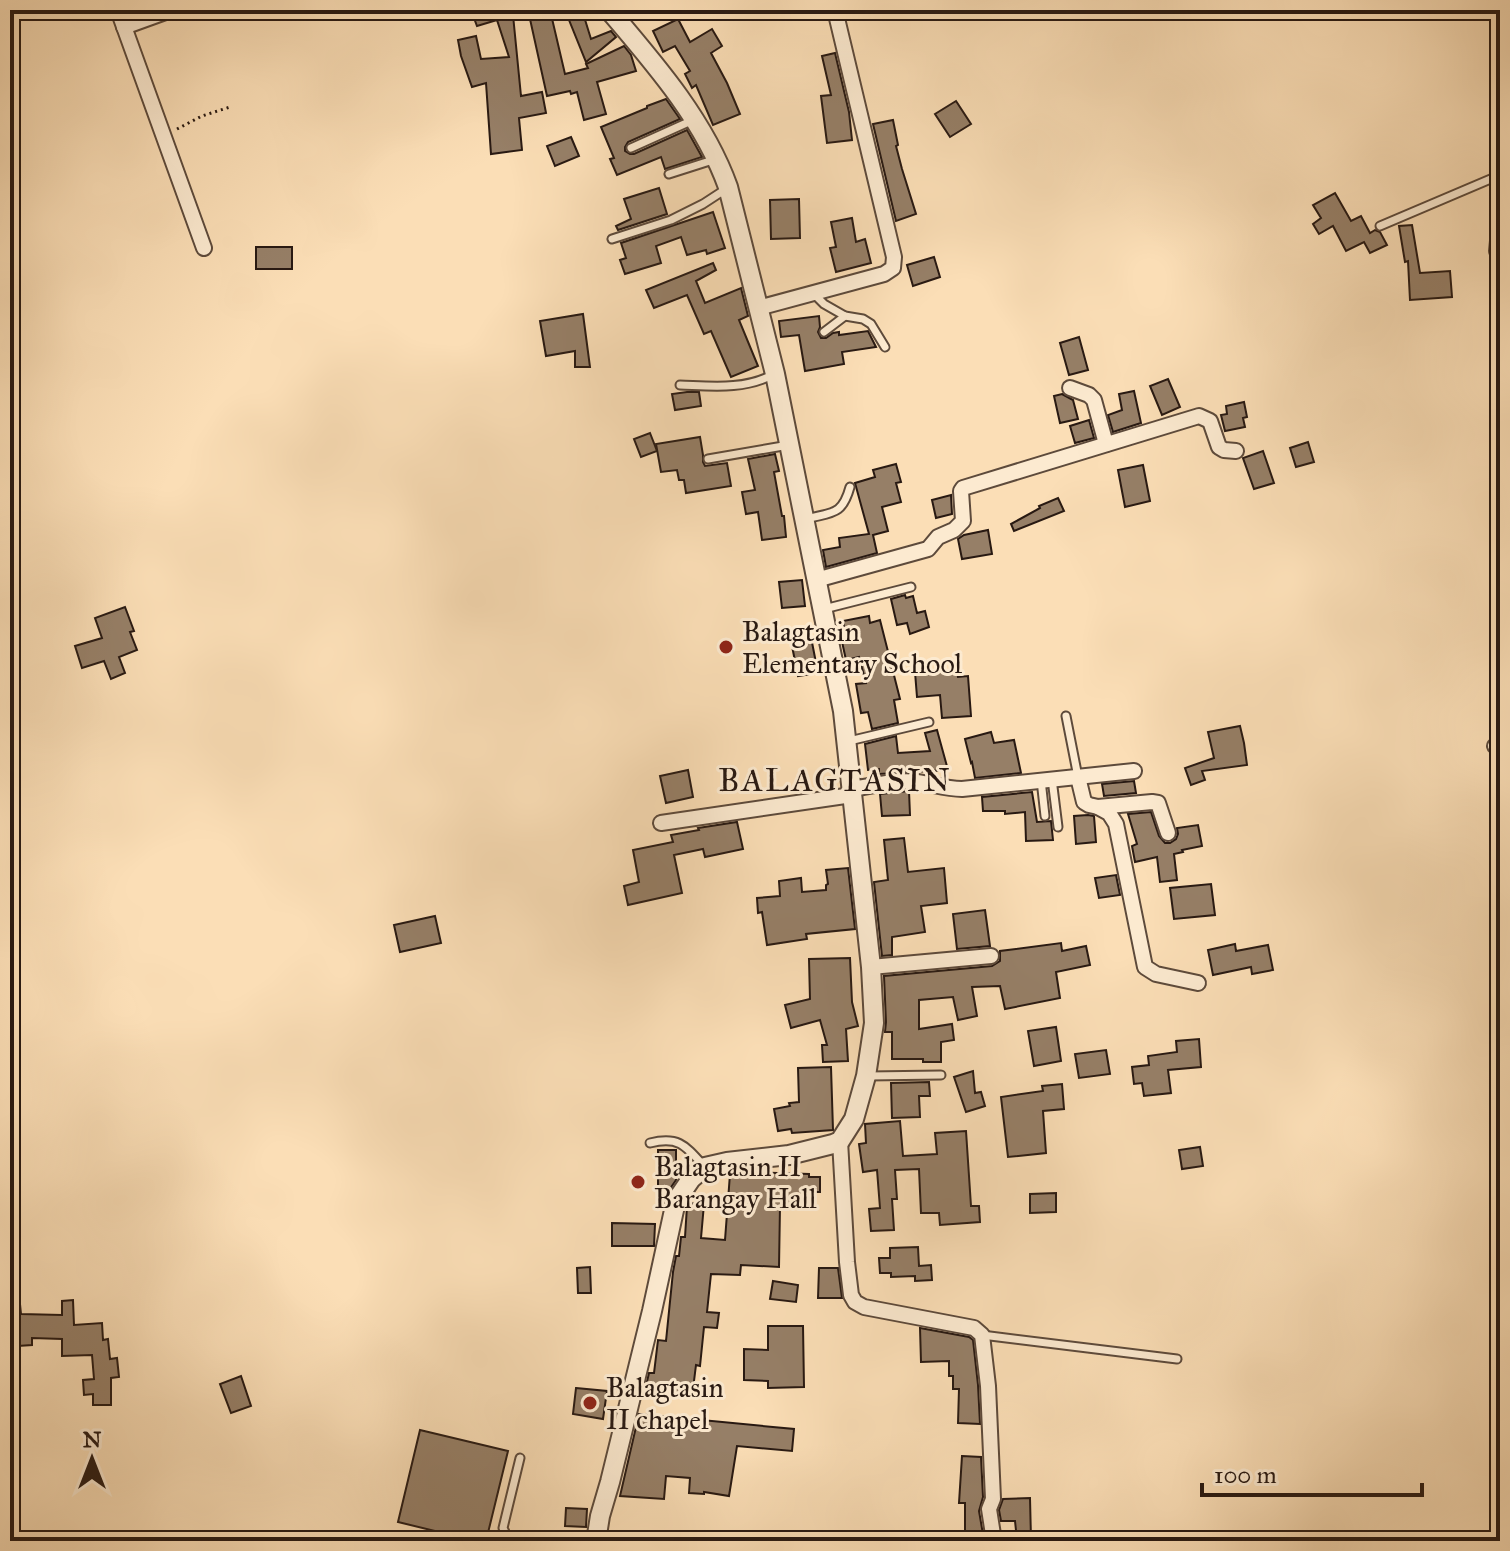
<svg xmlns="http://www.w3.org/2000/svg" width="1510" height="1551" viewBox="0 0 1510 1551" font-family="'IM FELL Great Primer',serif">
	<style>
		.building { fill: #967f67; stroke: #281912; stroke-width: 2 }
		.lines { fill: none; stroke-linecap: round; stroke-linejoin: round }
		.service-casing { stroke: #5d4a3b; stroke-width: 11 }
		.minor-casing { stroke: #5d4a3b; stroke-width: 18 }
		.tertiary-casing { stroke: #5d4a3b; stroke-width: 22 }
		.path { stroke: #281912; stroke-width: 3; stroke-dasharray: 2 4; stroke-linecap: butt }
		.service { stroke: #fcead0; stroke-width: 7 }
		.minor { stroke: #fcead0; stroke-width: 14 }
		.tertiary { stroke: #fcead0; stroke-width: 18 }
		.poi-dot { fill: #8f2418; stroke: #fcead0; stroke-width: 3 }
		.labels { text-anchor: middle; dominant-baseline: central; stroke-width: 6; stroke-linejoin: round; paint-order: stroke }
		.poi-label { font-size: 28px; fill: #281912; stroke: #fcead0; text-anchor: start }
		.quarter-label { font-size: 32px; letter-spacing: 2px; fill: #281912; stroke: #fcead0 }
	</style>
	<rect width="100%" height="100%" fill="#fbdeb6"/>
	<filter id="stains"><feTurbulence type="fractalNoise" baseFrequency=".0025" numOctaves="4"/><feColorMatrix values="0 0 0 0 .2 0 0 0 0 .09 0 0 0 0 .02 0 0 0 .5 -.17"/></filter>
	<radialGradient id="worn" r=".72"><stop offset=".6" stop-color="#630" stop-opacity="0"/><stop offset="1" stop-color="#630" stop-opacity=".3"/></radialGradient>
	<g class="building">
		<path d="M 471,10 L 519,10 L 520,13 L 513,15 L 521,96 L 542,92 L 546,113 L 519,118 L 522,150 L 491,154 L 486,83 L 472,87 L 461,56 L 458,40 L 476,36 L 481,59 L 509,57 L 497,20 L 477,26 Z"/>
		<path d="M 528,10 L 550,10 L 565,74 L 588,68 L 586,64 L 624,46 L 631,55 L 636,71 L 597,82 L 606,114 L 584,120 L 577,92 L 571,94 L 570,91 L 547,96 Z"/>
		<path d="M 565,10 L 582,10 L 591,39 L 611,31 L 616,37 L 586,62 Z"/>
		<path d="M 678,19 L 690,42 L 712,29 L 722,46 L 711,53 L 727,83 L 740,114 L 713,125 L 696,85 L 692,88 L 685,74 L 690,71 L 675,46 L 663,52 L 653,31 Z"/>
		<path d="M 835,53 L 849,112 L 852,140 L 827,143 L 821,96 L 831,95 L 822,56 Z"/>
		<path d="M 666,99 L 680,119 L 628,142 L 625,147 L 625,151 L 630,154 L 634,154 L 687,130 L 702,157 L 665,169 L 661,157 L 617,175 L 610,159 L 614,158 L 601,127 L 647,108 L 647,106 Z"/>
		<path d="M 956,101 L 971,124 L 950,137 L 935,114 Z"/>
		<path d="M 893,120 L 898,145 L 896,146 L 902,169 L 916,214 L 896,221 L 873,124 Z"/>
		<path d="M 571,137 L 579,156 L 555,166 L 547,146 Z"/>
		<path d="M 659,188 L 667,214 L 618,230 L 616,226 L 631,219 L 624,199 Z"/>
		<path d="M 1335,193 L 1351,221 L 1361,216 L 1370,233 L 1375,230 L 1380,232 L 1387,245 L 1370,253 L 1364,242 L 1346,251 L 1333,226 L 1319,234 L 1313,224 L 1321,218 L 1313,205 Z"/>
		<path d="M 799,199 L 800,238 L 771,239 L 770,200 Z"/>
		<path d="M 713,212 L 725,248 L 707,254 L 706,250 L 687,255 L 681,237 L 656,246 L 661,263 L 625,274 L 620,260 L 626,258 L 621,243 Z"/>
		<path d="M 852,218 L 856,242 L 865,239 L 871,263 L 836,272 L 830,248 L 836,247 L 831,222 Z"/>
		<path d="M 1412,225 L 1420,273 L 1450,271 L 1452,297 L 1410,300 L 1408,261 L 1405,262 L 1399,226 Z"/>
		<rect x="256" y="247" width="36" height="22"/>
		<path d="M 934,257 L 940,277 L 913,286 L 907,265 Z"/>
		<path d="M 713,263 L 716,270 L 696,281 L 705,303 L 741,288 L 748,316 L 739,320 L 758,366 L 731,377 L 711,331 L 704,334 L 687,295 L 654,308 L 646,290 Z"/>
		<path d="M 583,314 L 590,367 L 575,367 L 575,351 L 546,356 L 540,321 Z"/>
		<path d="M 819,316 L 820,327 L 818,332 L 821,338 L 826,338 L 833,333 L 839,332 L 839,335 L 868,331 L 876,347 L 842,352 L 844,364 L 805,371 L 799,335 L 781,337 L 779,321 Z"/>
		<path d="M 1079,337 L 1088,370 L 1069,375 L 1060,343 Z"/>
		<path d="M 1168,379 L 1180,407 L 1162,415 L 1150,386 Z"/>
		<path d="M 1134,391 L 1141,423 L 1113,432 L 1108,415 L 1122,410 L 1119,394 Z"/>
		<path d="M 687,392 L 699,392 L 701,406 L 675,410 L 672,394 Z"/>
		<path d="M 1062,394 L 1073,400 L 1078,419 L 1060,423 L 1054,396 Z"/>
		<path d="M 1244,402 L 1247,417 L 1243,418 L 1245,427 L 1225,431 L 1221,415 L 1227,414 L 1226,406 Z"/>
		<path d="M 1089,420 L 1094,438 L 1075,443 L 1070,426 Z"/>
		<path d="M 650,433 L 657,451 L 641,457 L 634,439 Z"/>
		<path d="M 700,437 L 703,455 L 703,462 L 705,466 L 727,463 L 731,486 L 686,493 L 684,480 L 679,480 L 677,470 L 661,472 L 656,444 Z"/>
		<path d="M 1308,442 L 1314,462 L 1296,467 L 1290,448 Z"/>
		<path d="M 1263,451 L 1274,483 L 1254,489 L 1243,458 Z"/>
		<path d="M 775,454 L 779,471 L 774,472 L 782,516 L 784,516 L 786,537 L 762,540 L 758,512 L 746,514 L 742,492 L 755,490 L 748,459 Z"/>
		<path d="M 896,464 L 901,482 L 896,483 L 901,502 L 882,507 L 888,531 L 873,535 L 877,553 L 826,567 L 823,550 L 840,547 L 839,538 L 869,534 L 855,483 L 875,477 L 873,470 Z"/>
		<path d="M 1143,465 L 1150,501 L 1125,507 L 1118,470 Z"/>
		<path d="M 951,495 L 952,514 L 936,518 L 932,500 Z"/>
		<path d="M 1058,498 L 1064,511 L 1014,531 L 1011,524 L 1040,508 L 1039,506 Z"/>
		<path d="M 988,530 L 992,554 L 962,559 L 958,539 L 964,535 Z"/>
		<path d="M 802,580 L 805,606 L 782,608 L 779,582 Z"/>
		<path d="M 905,595 L 906,598 L 913,596 L 917,613 L 925,611 L 929,627 L 910,634 L 907,623 L 897,625 L 891,599 Z"/>
		<path d="M 125,607 L 134,631 L 130,632 L 137,650 L 119,657 L 125,673 L 111,679 L 104,661 L 82,668 L 75,646 L 102,638 L 95,618 Z"/>
		<path d="M 869,616 L 870,623 L 880,620 L 900,699 L 894,700 L 898,723 L 872,729 L 868,712 L 861,713 L 856,684 L 866,683 L 859,657 L 846,660 L 839,628 L 844,627 L 843,621 Z"/>
		<path d="M 809,627 L 818,673 L 798,676 L 789,631 Z"/>
		<path d="M 957,670 L 958,677 L 968,676 L 971,716 L 942,718 L 940,695 L 917,697 L 915,672 Z"/>
		<path d="M 1240,726 L 1244,743 L 1247,765 L 1202,771 L 1205,780 L 1191,785 L 1185,768 L 1214,758 L 1208,732 Z"/>
		<path d="M 937,730 L 948,770 L 879,774 L 879,769 L 868,770 L 865,744 L 896,736 L 898,753 L 930,751 L 925,733 Z"/>
		<path d="M 991,732 L 994,743 L 1014,740 L 1021,773 L 975,778 L 972,762 L 971,763 L 965,739 Z"/>
		<path d="M 688,770 L 693,797 L 666,803 L 660,776 Z"/>
		<path d="M 1134,781 L 1136,793 L 1104,796 L 1102,784 Z"/>
		<path d="M 909,791 L 910,815 L 882,816 L 880,794 Z"/>
		<path d="M 1032,792 L 1037,822 L 1051,821 L 1053,840 L 1026,841 L 1025,812 L 1005,814 L 1005,811 L 983,811 L 982,797 Z"/>
		<path d="M 1151,812 L 1159,836 L 1165,843 L 1170,843 L 1176,839 L 1178,834 L 1177,828 L 1198,825 L 1202,846 L 1182,850 L 1183,852 L 1174,854 L 1177,880 L 1160,882 L 1157,857 L 1135,862 L 1132,846 L 1137,844 L 1128,814 Z"/>
		<path d="M 1088,815 L 1094,816 L 1096,842 L 1076,844 L 1074,816 Z"/>
		<path d="M 737,822 L 743,849 L 705,857 L 703,849 L 674,855 L 682,893 L 628,905 L 624,886 L 639,882 L 633,850 L 673,842 L 671,835 L 699,830 L 698,828 Z"/>
		<path d="M 904,838 L 908,872 L 944,868 L 947,903 L 921,906 L 925,932 L 892,937 L 892,955 L 882,956 L 874,882 L 888,880 L 884,840 Z"/>
		<path d="M 848,868 L 855,929 L 806,934 L 807,939 L 767,945 L 762,912 L 758,913 L 757,898 L 780,896 L 779,881 L 801,878 L 802,892 L 826,890 L 826,885 L 828,884 L 826,870 Z"/>
		<path d="M 1116,875 L 1120,895 L 1099,898 L 1095,878 Z"/>
		<path d="M 1211,884 L 1215,915 L 1174,919 L 1170,888 Z"/>
		<path d="M 985,910 L 990,946 L 957,949 L 953,914 Z"/>
		<path d="M 435,916 L 441,943 L 400,952 L 394,925 Z"/>
		<path d="M 1061,943 L 1062,951 L 1086,946 L 1090,965 L 1056,972 L 1060,998 L 1005,1009 L 1000,986 L 972,987 L 977,1016 L 958,1020 L 953,997 L 919,1000 L 919,1029 L 952,1024 L 954,1040 L 941,1042 L 941,1062 L 923,1062 L 923,1059 L 892,1059 L 892,1032 L 885,1032 L 886,1022 L 884,976 L 992,966 L 1000,961 L 1000,951 Z"/>
		<path d="M 1235,944 L 1236,951 L 1268,945 L 1273,970 L 1252,974 L 1251,967 L 1213,975 L 1208,950 Z"/>
		<path d="M 850,958 L 852,1002 L 858,1026 L 846,1029 L 848,1061 L 823,1062 L 822,1045 L 827,1045 L 820,1020 L 791,1028 L 785,1005 L 810,999 L 809,959 Z"/>
		<path d="M 1056,1027 L 1061,1061 L 1034,1066 L 1028,1031 Z"/>
		<path d="M 1199,1039 L 1201,1067 L 1168,1070 L 1171,1093 L 1144,1096 L 1142,1083 L 1134,1084 L 1132,1067 L 1149,1065 L 1148,1056 L 1177,1052 L 1176,1041 Z"/>
		<path d="M 1106,1050 L 1110,1074 L 1079,1078 L 1075,1054 Z"/>
		<path d="M 831,1067 L 833,1130 L 792,1133 L 791,1129 L 778,1131 L 774,1109 L 790,1106 L 789,1103 L 799,1102 L 798,1068 Z"/>
		<path d="M 973,1071 L 975,1093 L 981,1092 L 985,1106 L 966,1112 L 954,1077 Z"/>
		<path d="M 929,1082 L 930,1096 L 919,1096 L 920,1117 L 892,1118 L 891,1083 Z"/>
		<path d="M 1062,1084 L 1064,1109 L 1043,1111 L 1046,1153 L 1008,1157 L 1001,1097 L 1043,1091 L 1042,1086 Z"/>
		<path d="M 900,1121 L 903,1156 L 937,1154 L 935,1133 L 966,1131 L 971,1206 L 979,1206 L 980,1222 L 940,1225 L 939,1213 L 921,1213 L 919,1169 L 895,1170 L 897,1199 L 892,1199 L 894,1230 L 871,1231 L 869,1209 L 880,1208 L 877,1170 L 863,1172 L 859,1144 L 866,1143 L 865,1124 Z"/>
		<path d="M 1200,1147 L 1203,1166 L 1182,1169 L 1179,1150 Z"/>
		<path d="M 658,1150 L 676,1150 L 676,1180 L 667,1193 L 658,1193 Z"/>
		<path d="M 750,1172 L 809,1174 L 809,1177 L 820,1177 L 820,1192 L 808,1192 L 808,1207 L 780,1206 L 779,1267 L 741,1265 L 740,1275 L 711,1274 L 707,1312 L 719,1313 L 717,1328 L 704,1327 L 700,1366 L 696,1365 L 692,1397 L 645,1390 L 649,1373 L 654,1373 L 658,1340 L 666,1341 L 673,1272 L 676,1256 L 679,1256 L 681,1237 L 685,1237 L 687,1206 L 689,1203 L 704,1204 L 701,1238 L 725,1240 L 730,1174 L 750,1175 Z"/>
		<path d="M 1056,1193 L 1056,1212 L 1030,1213 L 1030,1194 Z"/>
		<path d="M 612,1223 L 655,1224 L 654,1246 L 612,1246 Z"/>
		<path d="M 918,1247 L 919,1266 L 931,1265 L 932,1280 L 915,1281 L 915,1276 L 891,1277 L 891,1273 L 880,1273 L 879,1258 L 890,1258 L 890,1248 Z"/>
		<path d="M 590,1267 L 591,1293 L 578,1293 L 577,1268 Z"/>
		<path d="M 819,1268 L 838,1268 L 842,1298 L 818,1298 Z"/>
		<path d="M 773,1281 L 798,1285 L 796,1302 L 770,1299 Z"/>
		<path d="M 10,1284 L 18,1284 L 21,1314 L 62,1315 L 62,1301 L 73,1300 L 74,1325 L 102,1323 L 103,1340 L 108,1339 L 110,1359 L 117,1358 L 119,1377 L 111,1378 L 111,1405 L 93,1405 L 93,1394 L 84,1395 L 83,1380 L 94,1379 L 92,1355 L 62,1356 L 62,1339 L 32,1338 L 32,1345 L 18,1346 L 15,1318 L 10,1319 Z"/>
		<path d="M 768,1326 L 803,1326 L 804,1387 L 768,1388 L 768,1381 L 744,1380 L 744,1349 L 768,1350 Z"/>
		<path d="M 920,1328 L 969,1337 L 973,1340 L 978,1385 L 980,1424 L 958,1423 L 959,1389 L 953,1389 L 953,1376 L 949,1376 L 949,1361 L 921,1362 Z"/>
		<path d="M 241,1376 L 251,1406 L 231,1413 L 220,1384 Z"/>
		<path d="M 576,1388 L 607,1391 L 603,1419 L 573,1414 Z"/>
		<path d="M 639,1414 L 794,1429 L 792,1451 L 737,1446 L 729,1496 L 704,1492 L 704,1494 L 689,1493 L 690,1478 L 666,1476 L 664,1499 L 620,1496 Z"/>
		<path d="M 420,1430 L 508,1451 L 486,1541 L 476,1541 L 398,1522 Z"/>
		<path d="M 962,1456 L 981,1457 L 983,1497 L 979,1511 L 984,1540 L 965,1540 L 965,1503 L 959,1503 Z"/>
		<path d="M 1030,1498 L 1031,1539 L 1017,1540 L 1015,1521 L 1001,1521 L 999,1510 L 1003,1499 Z"/>
		<path d="M 566,1508 L 587,1509 L 586,1527 L 565,1526 Z"/>
	</g>
	<g class="lines">
		<defs>
			<g id="service">
				<path d="M 631,148 L 691,121"/>
				<path d="M 669,174 L 716,159"/>
				<path d="M 1380,226 L 1500,175"/>
				<path d="M 612,239 L 671,220 L 703,204 L 726,189"/>
				<path d="M 814,294 L 824,304 L 845,316 L 863,319 L 871,324 L 885,347"/>
				<path d="M 824,332 L 845,316"/>
				<path d="M 680,385 C 711,386 744,390 772,375"/>
				<path d="M 708,459 L 789,445"/>
				<path d="M 806,519 C 832,512 842,516 850,487"/>
				<path d="M 824,609 L 911,587"/>
				<path d="M 1066,716 L 1078,777"/>
				<path d="M 849,741 L 929,722"/>
				<path d="M 1052,779 L 1058,827"/>
				<path d="M 1041,780 L 1045,816"/>
				<path d="M 868,1076 L 941,1075"/>
				<path d="M 650,1143 C 678,1136 685,1145 703,1165"/>
				<path d="M 982,1335 L 1177,1359"/>
				<path d="M 520,1458 L 503,1528 L 507,1536 L 517,1540 L 595,1538"/>
			</g>
			<g id="minor">
				<path d="M 118,10 L 204,248"/>
				<path d="M 124,27 L 171,10"/>
				<path d="M 1500,220 L 1497,251 L 1500,257"/>
				<path d="M 758,308 L 884,274 L 893,268 L 894,257 L 835,10"/>
				<path d="M 1070,388 L 1089,395 L 1094,400 L 1106,444"/>
				<path d="M 816,580 L 928,549 L 938,537 L 954,530 L 963,521 L 961,491 L 963,488 L 1199,416 L 1210,421 L 1219,447 L 1224,450 L 1236,451"/>
				<path d="M 1495,746 L 1500,745"/>
				<path d="M 1078,777 L 1084,802 L 1089,805 L 1098,807 L 1152,802 L 1158,803 L 1168,833"/>
				<path d="M 852,789 C 873,786 896,779 917,782 C 932,784 946,789 962,789 L 1134,771"/>
				<path d="M 1098,807 L 1109,813 L 1116,824 L 1145,967 L 1156,974 L 1198,983"/>
				<path d="M 661,823 L 852,795"/>
				<path d="M 871,967 L 991,956"/>
				<path d="M 840,1141 L 847,1262 L 851,1295 L 855,1302 L 864,1307 L 974,1328 L 982,1335 L 988,1386 L 993,1499 L 989,1509 L 994,1541"/>
			</g>
			<path id="tertiary" d="M 596,1541 L 600,1516 L 610,1482 L 652,1311 L 676,1201 L 691,1179 L 705,1167 L 727,1162 L 789,1155 L 833,1144 L 840,1141 L 854,1119 L 866,1076 L 874,1023 L 871,967 L 843,711 L 775,374 L 728,187 C 704,120 655,64 609,10"/>
		</defs>
		<use href="#service" class="service-casing"/>
		<use href="#minor" class="minor-casing"/>
		<use href="#tertiary" class="tertiary-casing"/>
		<path class="path" d="M 177,129 L 202,116 L 230,107"/>
		<use href="#service" class="service"/>
		<use href="#minor" class="minor"/>
		<use href="#tertiary" class="tertiary"/>
	</g>
	<g class="poi-dot">
		<circle cx="726" cy="647" r="8"/>
		<circle cx="638" cy="1182" r="8"/>
		<circle cx="590" cy="1403" r="8"/>
	</g>
	<g class="labels">
		<g class="poi-label">
			<text x="742" y="631">Balagtasin<tspan x="742" dy="32">Elementary School</tspan></text>
			<text x="654" y="1166">Balagtasin II<tspan x="654" dy="32">Barangay Hall</tspan></text>
			<text x="606" y="1387">Balagtasin<tspan x="606" dy="32">II chapel</tspan></text>
		</g>
		<g class="quarter-label">
			<text x="835" y="780">BALAGTASIN</text>
		</g>
	</g>
	<rect width="1510" height="1551" fill="none" stroke="#fbdeb6" stroke-width="40"/>
	<rect x="12" y="12" width="1486" height="1527" fill="none" stroke="#281912" stroke-width="4"/>
	<rect x="20" y="20" width="1470" height="1511" fill="none" stroke="#281912" stroke-width="2"/>
	<g transform="translate(92 1459)" stroke="#fcead0" stroke-width="6" paint-order="stroke">
	<path d="M0-6L14 30L0 20L-14 30Z" fill="#281912"/>
	<text y="-12" font-size="22" font-weight="bold" text-anchor="middle" fill="#281912">N</text>
	</g>
	<path d="M1202 1483v12h220v-12" fill="none" stroke="#281912" stroke-width="4"/>
	<text x="1214" y="1483" font-size="24" fill="#281912" stroke="#fcead0" stroke-width="6" paint-order="stroke">100 m</text>
	<rect width="100%" height="100%" filter="url(#stains)"/>
	<rect width="100%" height="100%" fill="url(#worn)"/>
</svg>
